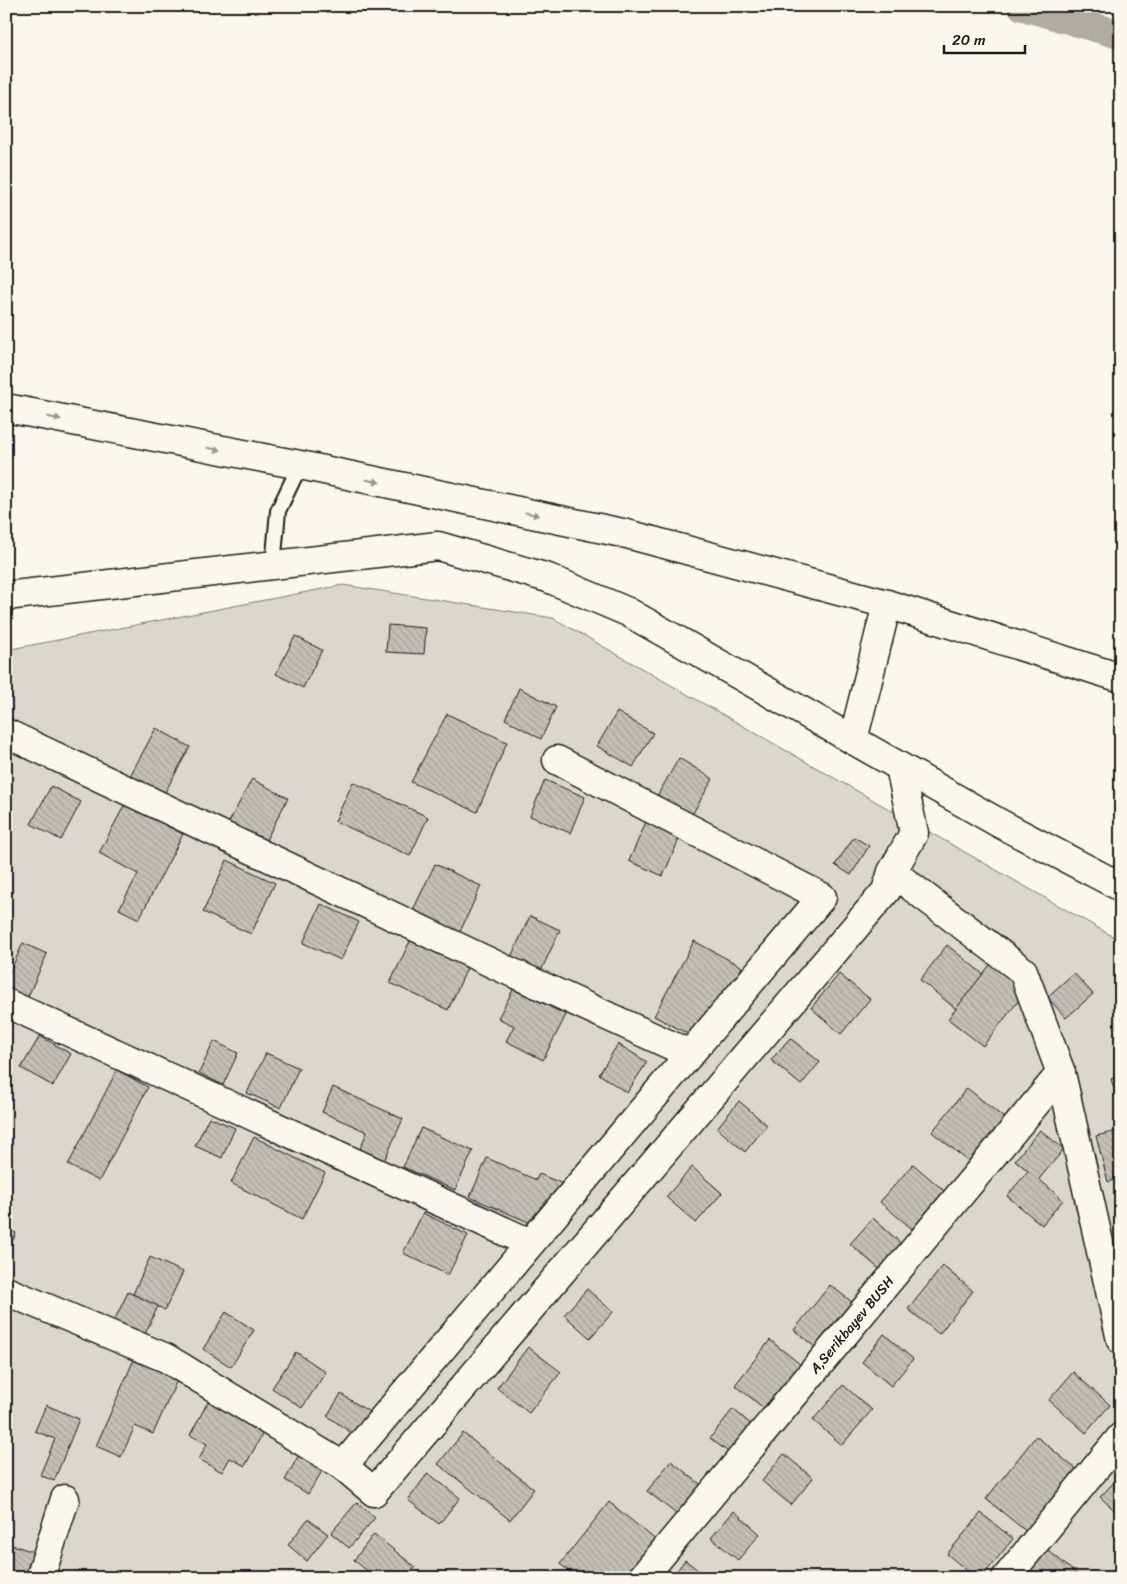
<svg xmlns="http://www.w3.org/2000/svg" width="1127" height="1584" viewBox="0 0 1127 1584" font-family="Sriracha,sans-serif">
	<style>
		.garden { fill: #dad7ce; stroke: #7b7a75 }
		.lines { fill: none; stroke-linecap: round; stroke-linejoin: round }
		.canal { stroke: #afaca5; stroke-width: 29 }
		.building { fill: url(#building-back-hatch); stroke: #1c1c1c }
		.lane-casing { stroke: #1c1c1c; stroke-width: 18 }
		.street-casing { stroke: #1c1c1c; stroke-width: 31 }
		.secondary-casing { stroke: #1c1c1c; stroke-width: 31 }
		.lane { stroke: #fbf7ec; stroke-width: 14 }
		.street { stroke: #fbf7ec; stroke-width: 28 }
		.secondary { stroke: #fbf7ec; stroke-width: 28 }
		.oneway { fill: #97948e }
		.labels { text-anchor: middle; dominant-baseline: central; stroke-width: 4; stroke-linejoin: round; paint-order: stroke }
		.street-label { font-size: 14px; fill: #1c1c1c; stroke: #fbf7ec }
	</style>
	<defs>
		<pattern id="building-back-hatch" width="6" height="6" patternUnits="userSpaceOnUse" patternTransform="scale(1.25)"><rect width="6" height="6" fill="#c3c0b8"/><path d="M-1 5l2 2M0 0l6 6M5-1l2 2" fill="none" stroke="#a7a49e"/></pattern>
	</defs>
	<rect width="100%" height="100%" fill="#fbf7ec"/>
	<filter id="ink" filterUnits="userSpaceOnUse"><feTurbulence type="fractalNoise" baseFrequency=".02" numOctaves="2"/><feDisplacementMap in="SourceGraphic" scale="10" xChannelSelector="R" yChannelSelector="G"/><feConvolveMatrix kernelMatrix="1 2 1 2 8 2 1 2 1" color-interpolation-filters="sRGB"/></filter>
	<g filter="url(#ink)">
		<path class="garden" d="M 343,585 L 553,618 L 1121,941 L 1121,1578 L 6,1578 L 6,650 Z"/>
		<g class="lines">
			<path class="canal" d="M 1022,6 L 1121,35"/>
		</g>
		<g class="building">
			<path d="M 388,625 L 426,628 L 424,654 L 386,652 Z"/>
			<path d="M 295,636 L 322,650 L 303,688 L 276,674 Z"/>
			<path d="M 519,688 L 556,707 L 541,739 L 505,719 Z"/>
			<path d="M 617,712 L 653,733 L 633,767 L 597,746 Z"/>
			<path d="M 447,714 L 507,742 L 477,812 L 411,782 Z"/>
			<path d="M 156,728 L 190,747 L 164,794 L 130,776 Z"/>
			<path d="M 679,758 L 713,779 L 690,818 L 656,798 Z"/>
			<path d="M 252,779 L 288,798 L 265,842 L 229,822 Z"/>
			<path d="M 545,780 L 585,797 L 570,833 L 530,816 Z"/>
			<path d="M 353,782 L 428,817 L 410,856 L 335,821 Z"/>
			<path d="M 51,786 L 81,802 L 61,840 L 31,824 Z"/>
			<path d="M 125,804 L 183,834 L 139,919 L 119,909 L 138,874 L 99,853 Z"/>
			<path d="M 646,822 L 680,837 L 663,876 L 629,861 Z"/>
			<path d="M 854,837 L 869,846 L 851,875 L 835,865 Z"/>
			<path d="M 227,860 L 275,883 L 251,934 L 203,912 Z"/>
			<path d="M 435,864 L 481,886 L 460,932 L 413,910 Z"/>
			<path d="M 321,904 L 359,922 L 341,960 L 303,943 Z"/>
			<path d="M 530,916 L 560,930 L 541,971 L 511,957 Z"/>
			<path d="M 411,939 L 468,966 L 448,1010 L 390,983 Z"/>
			<path d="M 694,941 L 742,967 L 708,1031 L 692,1036 L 654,1016 Z"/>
			<path d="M 23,943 L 47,954 L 26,1001 L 6,992 L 6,981 Z"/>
			<path d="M 947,945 L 983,974 L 956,1009 L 920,980 Z"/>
			<path d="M 992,962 L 1027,990 L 983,1046 L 948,1019 Z"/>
			<path d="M 1074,973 L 1093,994 L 1066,1018 L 1047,997 Z"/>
			<path d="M 839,974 L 870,999 L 841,1034 L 811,1008 Z"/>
			<path d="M 514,988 L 566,1015 L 543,1060 L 506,1041 L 514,1026 L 498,1018 Z"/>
			<path d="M 40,1036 L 71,1054 L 53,1086 L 21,1068 Z"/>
			<path d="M 790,1038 L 820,1062 L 801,1085 L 771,1060 Z"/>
			<path d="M 214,1041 L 238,1053 L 223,1085 L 199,1073 Z"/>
			<path d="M 618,1044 L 647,1062 L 627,1093 L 599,1074 Z"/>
			<path d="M 266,1053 L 299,1068 L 281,1108 L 247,1093 Z"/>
			<path d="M 117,1070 L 148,1087 L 99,1181 L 68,1165 Z"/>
			<path d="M 1121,1075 L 1121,1109 L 1111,1079 Z"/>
			<path d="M 333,1087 L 403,1119 L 384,1161 L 360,1149 L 367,1132 L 322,1112 Z"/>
			<path d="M 967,1088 L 1009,1122 L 973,1165 L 932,1132 Z"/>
			<path d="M 739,1101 L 767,1125 L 745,1152 L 717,1128 Z"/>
			<path d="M 209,1117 L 235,1128 L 222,1158 L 195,1146 Z"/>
			<path d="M 421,1128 L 473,1151 L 455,1190 L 403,1167 Z"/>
			<path d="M 1040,1130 L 1064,1149 L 1039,1179 L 1063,1200 L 1042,1225 L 1007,1196 L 1028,1171 L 1015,1160 Z"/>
			<path d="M 1121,1130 L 1121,1178 L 1108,1182 L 1096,1136 Z"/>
			<path d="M 254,1137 L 325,1173 L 302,1219 L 231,1183 Z"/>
			<path d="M 487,1158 L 536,1180 L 539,1174 L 573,1188 L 540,1227 L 470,1197 Z"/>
			<path d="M 913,1164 L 949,1195 L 917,1233 L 880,1202 Z"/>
			<path d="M 692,1167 L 722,1193 L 696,1223 L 666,1197 Z"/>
			<path d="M 423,1213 L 468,1235 L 448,1275 L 403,1253 Z"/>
			<path d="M 873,1218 L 906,1248 L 884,1273 L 850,1244 Z"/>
			<path d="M 6,1229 L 16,1233 L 6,1256 Z"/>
			<path d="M 150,1257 L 183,1272 L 165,1310 L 133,1294 Z"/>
			<path d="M 943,1266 L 973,1291 L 939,1334 L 908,1309 Z"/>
			<path d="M 830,1285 L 857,1306 L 821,1352 L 794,1330 Z"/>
			<path d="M 587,1289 L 613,1312 L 590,1338 L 564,1315 Z"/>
			<path d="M 128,1292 L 158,1306 L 145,1334 L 114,1321 Z"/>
			<path d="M 226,1312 L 254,1330 L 231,1367 L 203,1349 Z"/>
			<path d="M 884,1334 L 913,1359 L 891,1386 L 862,1362 Z"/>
			<path d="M 770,1340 L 806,1369 L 771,1414 L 735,1385 Z"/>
			<path d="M 528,1347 L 561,1372 L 529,1413 L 497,1388 Z"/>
			<path d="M 296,1352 L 326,1372 L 302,1408 L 272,1388 Z"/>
			<path d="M 135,1357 L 179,1376 L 153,1434 L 135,1426 L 121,1457 L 96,1446 Z"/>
			<path d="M 1073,1372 L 1110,1405 L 1086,1433 L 1049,1400 Z"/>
			<path d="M 843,1385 L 872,1410 L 842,1445 L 813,1420 Z"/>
			<path d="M 341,1394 L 371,1413 L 356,1436 L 327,1416 Z"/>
			<path d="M 210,1398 L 265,1429 L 245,1466 L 230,1458 L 222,1472 L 199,1459 L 207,1444 L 190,1435 Z"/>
			<path d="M 46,1405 L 79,1419 L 54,1481 L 40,1475 L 55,1439 L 35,1431 Z"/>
			<path d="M 733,1409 L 759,1431 L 737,1459 L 710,1438 Z"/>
			<path d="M 463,1433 L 534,1489 L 510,1520 L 438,1464 Z"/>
			<path d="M 1036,1436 L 1077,1470 L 1027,1532 L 986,1499 Z"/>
			<path d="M 300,1453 L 324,1468 L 308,1494 L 285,1480 Z"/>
			<path d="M 784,1454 L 813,1478 L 791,1505 L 762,1481 Z"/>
			<path d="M 671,1461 L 709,1491 L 685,1521 L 647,1491 Z"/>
			<path d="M 428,1473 L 460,1498 L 439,1524 L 408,1500 Z"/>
			<path d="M 1121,1475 L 1121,1516 L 1100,1497 Z"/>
			<path d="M 357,1502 L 375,1518 L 349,1548 L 331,1533 Z"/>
			<path d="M 609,1502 L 657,1541 L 628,1578 L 578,1578 L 560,1564 Z"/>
			<path d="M 734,1511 L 760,1534 L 738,1560 L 711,1538 Z"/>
			<path d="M 981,1513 L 1013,1539 L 981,1578 L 976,1578 L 947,1554 Z"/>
			<path d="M 308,1519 L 328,1534 L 307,1561 L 288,1545 Z"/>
			<path d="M 374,1534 L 415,1567 L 407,1578 L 376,1578 L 354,1560 Z"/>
			<path d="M 6,1543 L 37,1553 L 29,1578 L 17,1578 L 6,1574 Z"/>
			<path d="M 1047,1549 L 1081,1578 L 1022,1578 Z"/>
			<path d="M 685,1560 L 708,1578 L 676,1578 L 673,1576 Z"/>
		</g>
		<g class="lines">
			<defs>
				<path id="lane" d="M 273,566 L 278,511 L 300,465"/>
				<g id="street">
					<path d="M 6,596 L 438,546 L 548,578 L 628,612 L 999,823 L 1121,887"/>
					<path d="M 6,733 L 500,967 L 690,1054"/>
					<path d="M 853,740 L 887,604"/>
					<path d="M 900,767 L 914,833 L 892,872 L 1023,971 L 1061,1073 L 1121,1340"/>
					<path d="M 6,1003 L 530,1243"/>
					<path d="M 6,1291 L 166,1358 L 343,1466 L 374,1492 L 886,891 L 892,872"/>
					<path d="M 343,1466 L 822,897 L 557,760"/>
					<path d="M 40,1578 L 65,1499"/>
					<path d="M 642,1578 L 1061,1073"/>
					<path d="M 1006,1578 L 1121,1437"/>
				</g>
				<path id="secondary" d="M 6,408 L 300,465 L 627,534 L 887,604 L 1121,678"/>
			</defs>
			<use href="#lane" class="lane-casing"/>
			<use href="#street" class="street-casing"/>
			<use href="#secondary" class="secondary-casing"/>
			<use href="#lane" class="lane"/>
			<use href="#street" class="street"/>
			<use href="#secondary" class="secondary"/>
		</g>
		<defs><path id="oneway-solid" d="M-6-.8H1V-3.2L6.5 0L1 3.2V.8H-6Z" transform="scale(1.25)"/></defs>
		<g class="oneway">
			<use href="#oneway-solid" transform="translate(54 418) rotate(11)"/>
			<use href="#oneway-solid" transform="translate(214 449) rotate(11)"/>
			<use href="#oneway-solid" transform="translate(373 481) rotate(12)"/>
			<use href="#oneway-solid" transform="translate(532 514) rotate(12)"/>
		</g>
	</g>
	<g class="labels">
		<g class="street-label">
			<text transform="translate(852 1325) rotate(-50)">A,Serikbayev BUSH</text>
		</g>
	</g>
	<rect width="1127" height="1584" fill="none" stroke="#fbf7ec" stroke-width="25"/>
	<rect x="12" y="12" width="1102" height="1559" fill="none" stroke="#1c1c1c" stroke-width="2" filter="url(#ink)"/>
	<path d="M944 45v8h81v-8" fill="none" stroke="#1c1c1c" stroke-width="2.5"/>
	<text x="952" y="45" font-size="15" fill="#1c1c1c" stroke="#fbf7ec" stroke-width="4" paint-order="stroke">20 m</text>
</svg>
